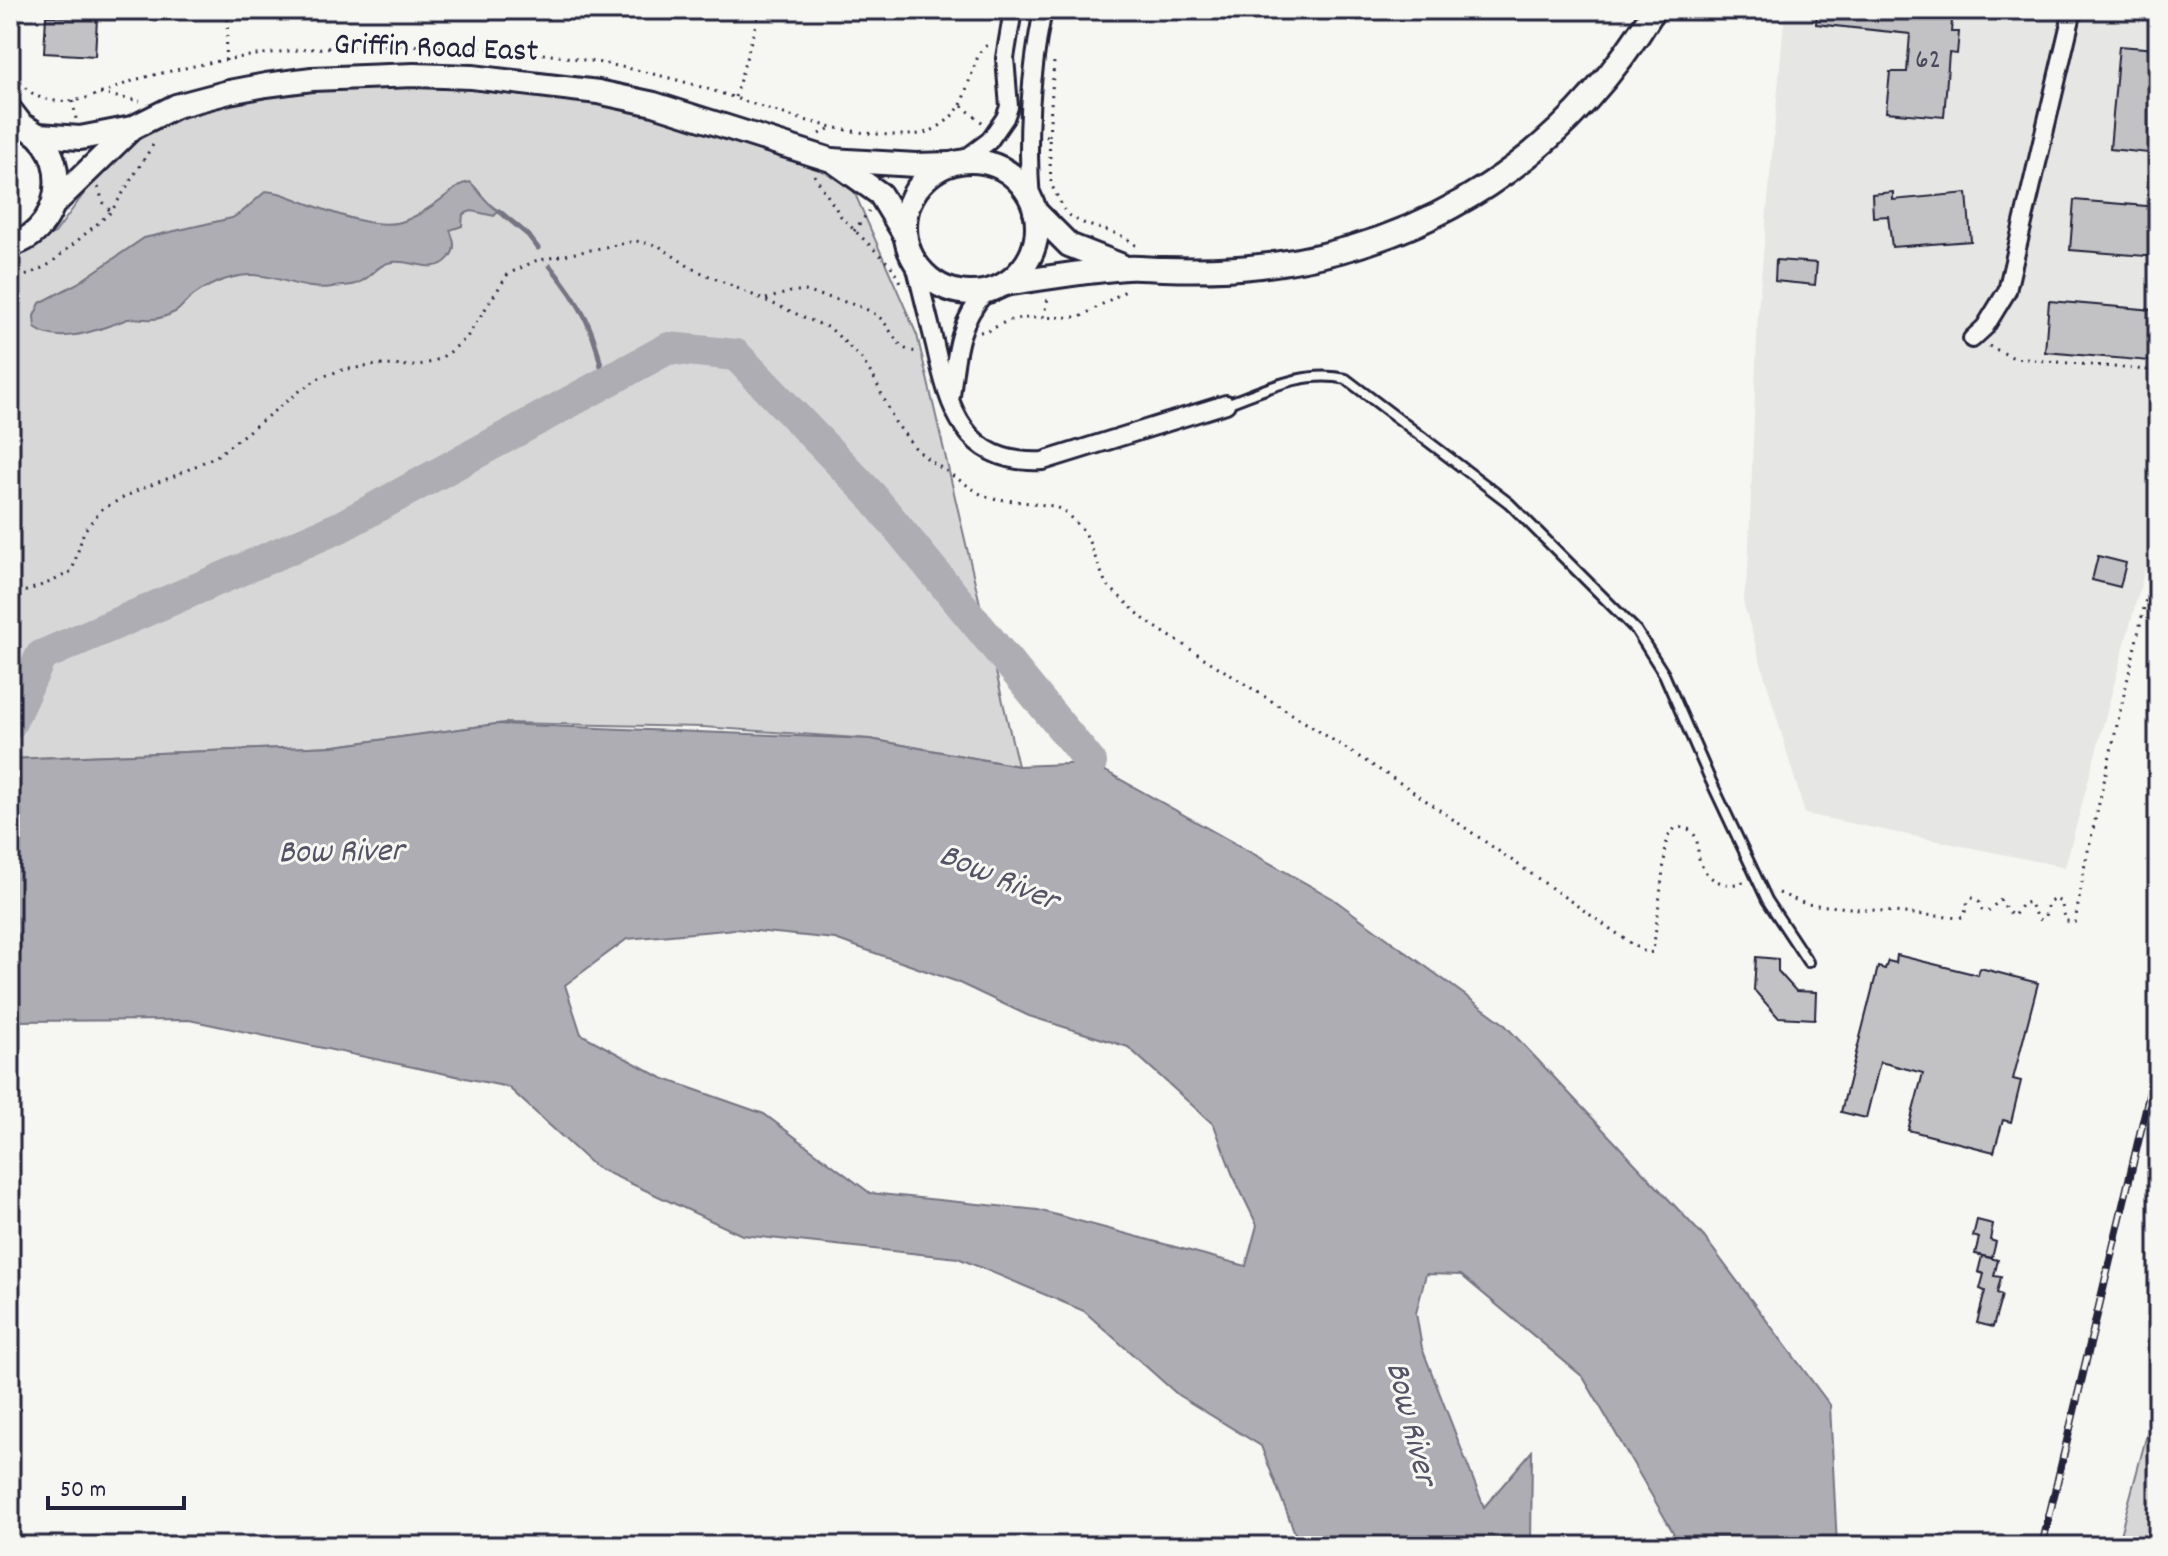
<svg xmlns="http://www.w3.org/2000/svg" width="2168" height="1556" viewBox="0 0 2168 1556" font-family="Dekko,sans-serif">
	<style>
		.built { fill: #e6e6e4 }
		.green { fill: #d7d7d7; stroke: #7c7c89; stroke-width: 2 }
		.water { fill: #adadb3; stroke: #757583; stroke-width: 2; fill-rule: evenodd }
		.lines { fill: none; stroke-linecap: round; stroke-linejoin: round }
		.stream { stroke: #757583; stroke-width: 5 }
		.river { stroke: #adadb3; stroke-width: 32 }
		.building { fill: #c2c2c4; stroke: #22223b; stroke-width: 2 }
		.lane-casing { stroke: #22223b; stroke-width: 14 }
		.street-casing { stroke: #22223b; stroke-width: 22 }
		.secondary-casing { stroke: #22223b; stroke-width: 28 }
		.path { stroke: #22223b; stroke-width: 3; stroke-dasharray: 2 6; stroke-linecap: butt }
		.lane { stroke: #f6f6f2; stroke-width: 8 }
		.street { stroke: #f6f6f2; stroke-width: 16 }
		.secondary { stroke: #f6f6f2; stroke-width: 22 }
		.rail-casing { stroke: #22223b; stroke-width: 8 }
		.rail { stroke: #f6f6f2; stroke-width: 5; stroke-dasharray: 15; stroke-linecap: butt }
		.labels { text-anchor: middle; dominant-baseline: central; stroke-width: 6; stroke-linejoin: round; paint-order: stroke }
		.number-label { font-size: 28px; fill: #4a4a5d }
		.street-label { font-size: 32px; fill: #22223b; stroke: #f6f6f2 }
		.water-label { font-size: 34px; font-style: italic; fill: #535365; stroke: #f6f6f2 }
	</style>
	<rect width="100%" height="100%" fill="#f6f6f2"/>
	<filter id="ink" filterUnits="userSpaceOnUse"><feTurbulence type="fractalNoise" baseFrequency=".0125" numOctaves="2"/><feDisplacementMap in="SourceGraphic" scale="16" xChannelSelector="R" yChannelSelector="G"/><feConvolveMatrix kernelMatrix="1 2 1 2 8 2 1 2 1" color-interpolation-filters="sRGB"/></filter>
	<g filter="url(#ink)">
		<path class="built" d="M 1785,10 L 2158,10 L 2158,521 L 2065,867 L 1805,814 L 1743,602 L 1748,570 L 1758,311 Z"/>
		<g class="green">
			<path d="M 537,83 L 845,171 L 917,335 L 1018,766 L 870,739 L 703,727 L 504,723 L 335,746 L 10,759 L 10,251 L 55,233 L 132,128 L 266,85 Z"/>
			<path d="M 2158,1393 L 2158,1546 L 2117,1546 Z"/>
		</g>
		<g class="water">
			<path d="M 470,182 C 481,192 485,203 499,211 L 494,216 L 472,211 L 463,214 L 462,226 L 450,230 C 454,241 457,248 449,258 C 434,276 412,259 392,262 C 377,264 370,280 356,284 C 350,286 340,286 332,287 C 303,292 277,274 249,275 C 228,276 204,286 188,300 C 183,304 181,309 175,312 C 169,315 159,319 152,319 C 144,320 136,317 128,319 C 102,328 60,347 35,328 L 34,316 L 40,303 L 78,283 L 144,238 L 232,218 L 242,212 L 266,191 L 279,193 C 313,204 371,233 404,221 C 426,213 443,197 462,184 Z"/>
			<path d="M 496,724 L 870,739 L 1018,766 L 1091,763 L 1332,898 L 1503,1023 L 1704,1237 L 1830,1405 L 1837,1546 L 1676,1546 L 1673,1532 L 1583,1377 L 1461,1275 L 1426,1274 L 1416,1313 L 1422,1348 L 1484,1507 L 1532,1451 L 1531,1546 L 1300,1546 L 1261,1446 L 1178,1395 L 1084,1311 L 958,1258 L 742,1235 L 595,1167 L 508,1087 L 189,1020 L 10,1021 L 10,759 L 335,746 ZM 736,929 L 835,939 L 955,981 L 1029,1016 L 1128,1047 L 1214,1125 L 1232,1173 L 1257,1225 L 1246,1266 L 1038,1210 L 870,1193 L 764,1114 L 662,1078 L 581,1034 L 565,985 L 627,939 Z"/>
		</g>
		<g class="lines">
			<g class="stream">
				<path d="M 499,211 L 528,235 L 538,248"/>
				<path d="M 550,266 C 582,304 597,334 604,383"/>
			</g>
			<path class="river" d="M 10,724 L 41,656 L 340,527 L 669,348 L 736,355 L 870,494 L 1091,763"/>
		</g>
		<g class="building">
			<path d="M 1817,10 L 1953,10 L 1951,32 L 1959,32 L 1957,54 L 1949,53 L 1944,117 L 1886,112 L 1890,72 L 1907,72 L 1910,34 L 1816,24 Z"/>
			<path d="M 46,16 L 97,18 L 95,56 L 44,53 Z"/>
			<path d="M 2119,46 L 2158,49 L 2158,154 L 2110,149 Z"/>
			<path d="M 1893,192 L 1893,200 L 1967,193 L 1971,241 L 1892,247 L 1888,216 L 1873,217 L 1872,194 Z"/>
			<path d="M 2074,200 L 2158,207 L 2158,257 L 2070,250 Z"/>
			<path d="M 1776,260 L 1817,263 L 1815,285 L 1775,281 Z"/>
			<path d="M 2049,301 L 2154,310 L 2150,361 L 2045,352 Z"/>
			<path d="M 2098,556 L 2126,563 L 2120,587 L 2092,580 Z"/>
			<path d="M 1897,955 L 1978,975 L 1980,968 L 2038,983 L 2013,1079 L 2021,1081 L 2011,1122 L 2003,1120 L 1994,1152 L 1908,1130 L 1923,1073 L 1880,1062 L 1866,1118 L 1841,1112 L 1878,967 L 1885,969 L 1888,961 L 1896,963 Z"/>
			<path d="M 1756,957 L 1778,959 L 1778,971 L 1796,991 L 1816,992 L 1815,1019 L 1778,1017 L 1754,990 Z"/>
			<path d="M 1977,1220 L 1993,1224 L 1990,1240 L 1996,1242 L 1992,1258 L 1975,1254 L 1979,1238 L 1973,1236 Z"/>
			<path d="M 1982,1256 L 1998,1260 L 1994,1276 L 2001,1277 L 1997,1293 L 2002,1295 L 1993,1327 L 1977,1323 L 1985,1291 L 1980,1289 L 1984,1274 L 1978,1272 Z"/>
		</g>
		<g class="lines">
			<defs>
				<path id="lane" d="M 1226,404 C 1265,390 1305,369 1346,379 L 1509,503 L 1636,630 L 1664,674 L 1709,777 L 1767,900 L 1808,962"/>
				<g id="street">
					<path d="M 10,105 L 27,127"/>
					<path d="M 961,162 L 989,141 L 1005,118 L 1009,107 L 1005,58 L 1013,10"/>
					<path d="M 1031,201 C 1026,136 1030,74 1043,10"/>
					<path d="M 914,260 C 921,288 928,316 935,345 C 949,409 964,465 1043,461 L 1226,404"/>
					<path d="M 1972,339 L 1985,327 L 2007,291 L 2073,10"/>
					<path d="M 951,396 C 956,356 957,323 986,292"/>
				</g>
				<g id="secondary">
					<path d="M 10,122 C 73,134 71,230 10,245"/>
					<path d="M 39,135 L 80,138 L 132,128 L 176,106 L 229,92 L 266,85 L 312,79 L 414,75 L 472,77 L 598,92 L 654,104 L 831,160 L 916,165 L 951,164"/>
					<path d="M 832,160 L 880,194 L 905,235"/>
					<circle cx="971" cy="227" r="66"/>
					<path d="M 55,203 L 132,128"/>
					<path d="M 1035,211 L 1069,245 L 1120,265"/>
					<path d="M 1005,284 C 1045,278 1086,271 1126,268 C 1138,267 1151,269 1163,269 C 1195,270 1228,270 1260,266 C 1431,246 1565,156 1654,10"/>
				</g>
			</defs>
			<use href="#lane" class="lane-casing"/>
			<use href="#street" class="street-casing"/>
			<use href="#secondary" class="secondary-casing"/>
			<g class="path">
				<path d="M 226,61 L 228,10"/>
				<path d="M 10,69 C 23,87 34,100 57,101 C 86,103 112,88 138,79 C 154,75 170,71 185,68 C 281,46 382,42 480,48 C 546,52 613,63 677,80 C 752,100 827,137 906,135 C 931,135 946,125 961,105 L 983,123"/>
				<path d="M 100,94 L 140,101"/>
				<path d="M 735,97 L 760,10"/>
				<path d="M 73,101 L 76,119"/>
				<path d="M 961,105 L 979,53 L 991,41"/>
				<path d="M 820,134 L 832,127"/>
				<path d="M 1045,136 L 1049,136 L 1051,184 L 1064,210"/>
				<path d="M 1049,136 L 1054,61 L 1052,57"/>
				<path d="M 814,175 L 842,218 L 891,266 L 901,284"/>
				<path d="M 98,187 L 103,202 L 111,212"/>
				<path d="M 1069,215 C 1092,232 1118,227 1137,247"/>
				<path d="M 854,231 L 869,211"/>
				<path d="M 10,278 L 28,275 L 50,264 L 111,212 L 156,140"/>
				<path d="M 766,299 L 794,291 L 805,291 C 824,297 862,304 878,316 C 893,328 897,355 920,351"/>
				<path d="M 1043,317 L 1048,298"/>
				<path d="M 980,332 L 988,331 L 1007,321 L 1022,318 L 1080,317 L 1129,289"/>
				<path d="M 1989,346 L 2014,358 L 2158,371"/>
				<path d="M 10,597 L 53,581 L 72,571 L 84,531 L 102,509 L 138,490 L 177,475 L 218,455 L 301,390 L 321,377 L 342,370 L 377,365 L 414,366 L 433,362 L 449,353 L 467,337 L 508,274 L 535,261 L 636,241 L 659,246 L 691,268 L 831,329 L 861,358 L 874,378 L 895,422 L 916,449 L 929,460 L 982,495 L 997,499 L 1053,506 L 1064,511 L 1085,532 L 1106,584 L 1146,621 L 1408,788 L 1632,944 L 1647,953 L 1653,952 L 1667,838 L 1675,828 C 1682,827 1688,827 1693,833 C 1699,840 1697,850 1699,858 C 1704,880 1726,890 1746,881"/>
				<path d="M 1779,893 L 1806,904 L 1959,918 L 1964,916 L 1968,901 L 1973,898 L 1979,902 L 1982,910 L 1987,912 L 2000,900 L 2008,912 L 2014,916 L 2022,904 L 2029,902 L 2037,918 L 2041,920 L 2045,916 L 2048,903 L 2055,899 L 2061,902 L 2066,921 L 2075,922 L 2085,864 L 2158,547"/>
			</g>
			<use href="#lane" class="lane"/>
			<use href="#street" class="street"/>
			<use href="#secondary" class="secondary"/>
			<defs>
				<path id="rail" d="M 2042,1546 L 2158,1058"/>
			</defs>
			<use href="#rail" class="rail-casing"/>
			<use href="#rail" class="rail"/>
		</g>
	</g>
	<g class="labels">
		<g class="number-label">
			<text x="1928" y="62">62</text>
		</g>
		<g class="street-label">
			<text transform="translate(436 50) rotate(2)">Griffin Road East</text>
		</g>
		<g class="water-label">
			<text transform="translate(341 854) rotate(-1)">Bow River</text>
			<text transform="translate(998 880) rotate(23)">Bow River</text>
			<text transform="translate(1409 1424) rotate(76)">Bow River</text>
		</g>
	</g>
	<rect width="2168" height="1556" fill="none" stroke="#f6f6f2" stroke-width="40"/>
	<rect x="20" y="20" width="2128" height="1516" fill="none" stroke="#22223b" stroke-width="3" filter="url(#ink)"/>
	<path d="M48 1496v12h136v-12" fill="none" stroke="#22223b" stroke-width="4"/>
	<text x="60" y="1496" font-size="24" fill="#22223b" stroke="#f6f6f2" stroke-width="6" paint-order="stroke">50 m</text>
</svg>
